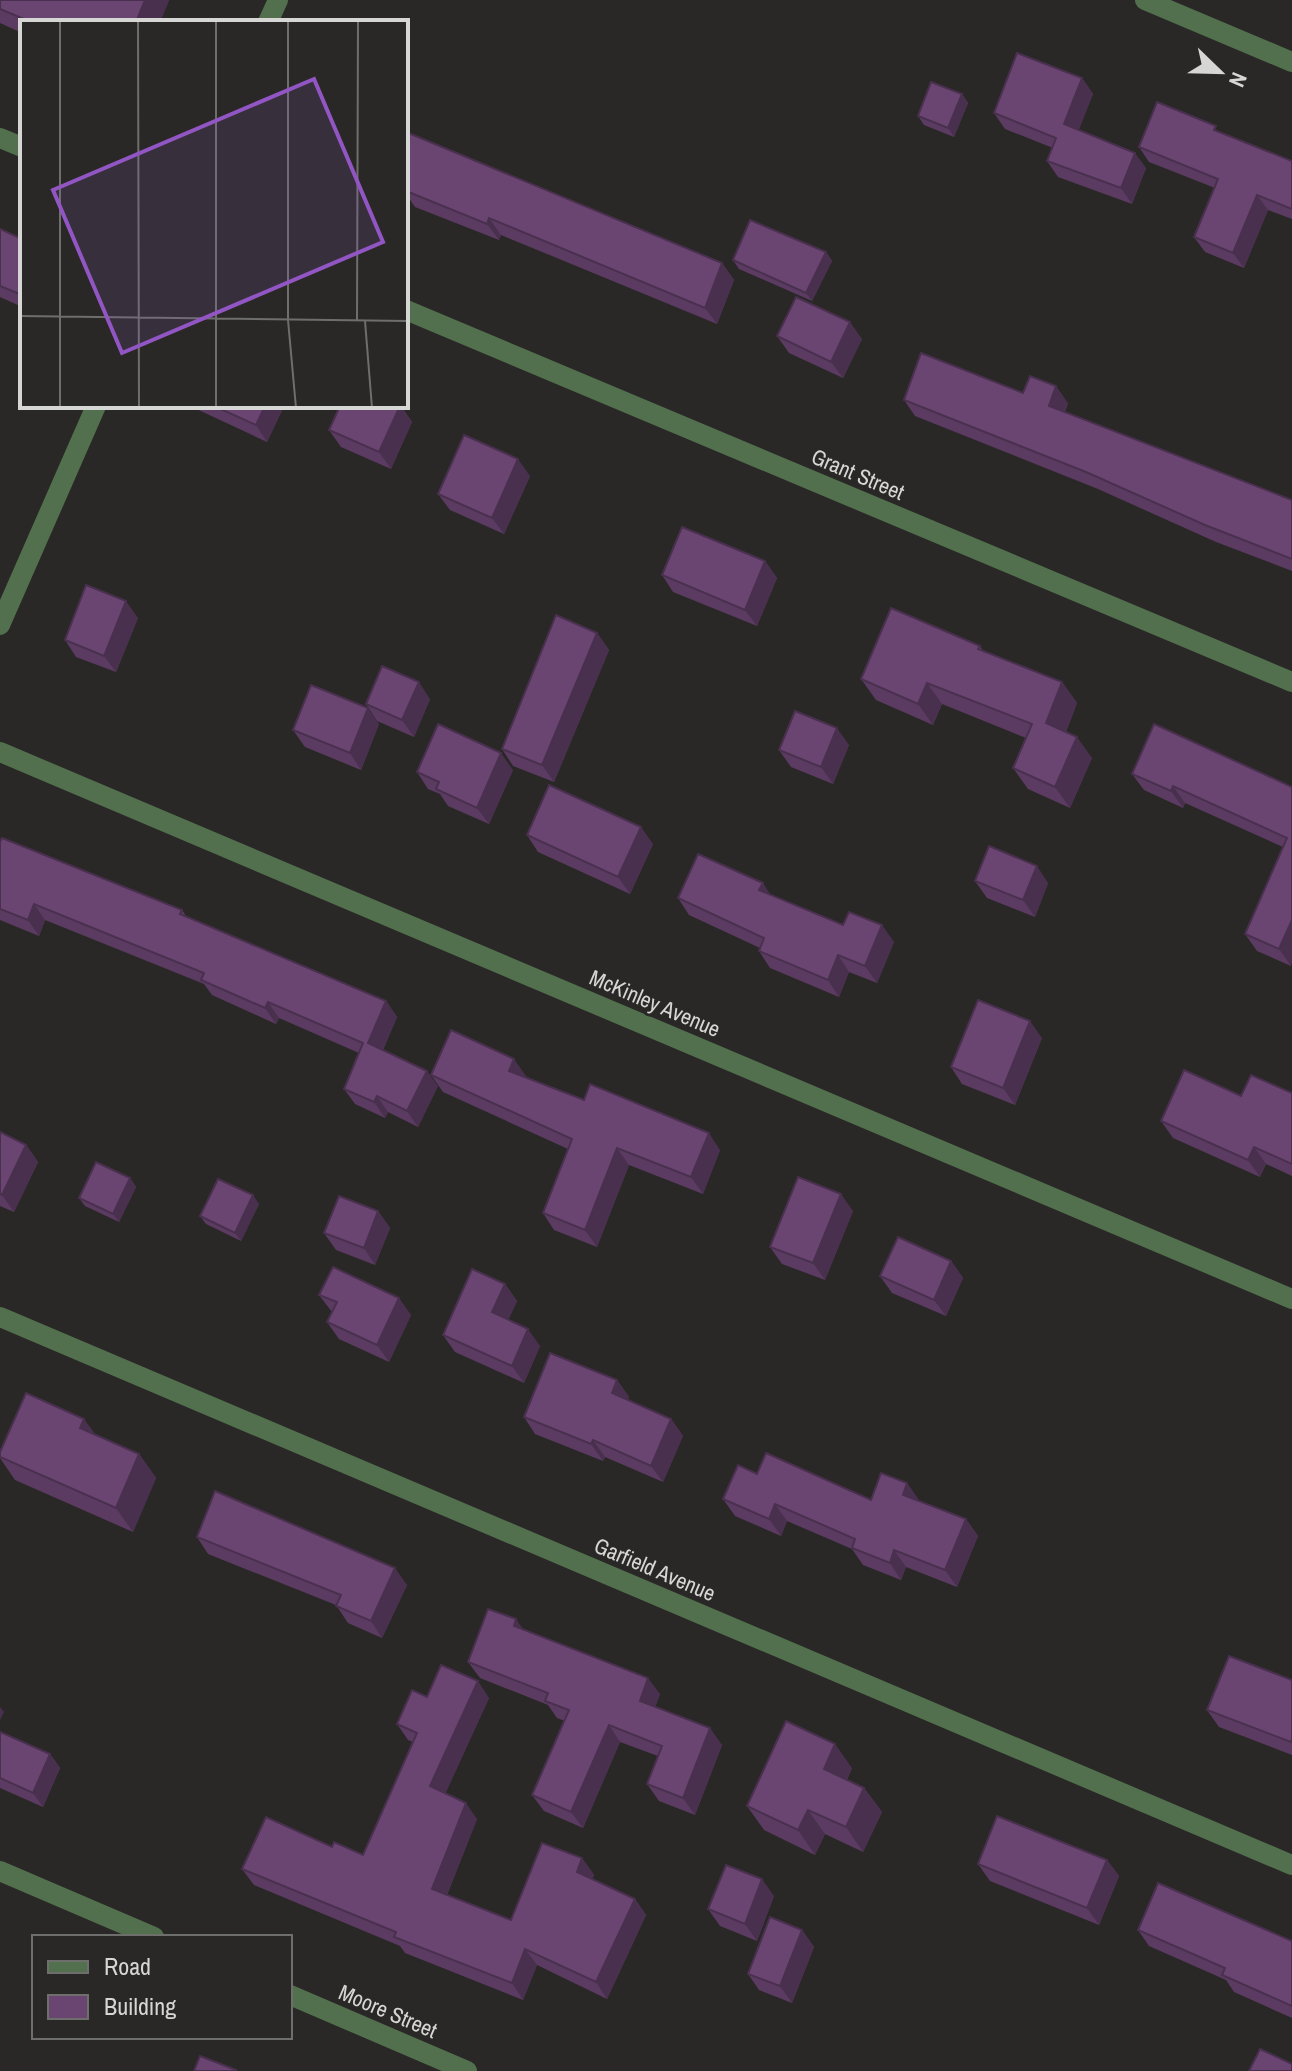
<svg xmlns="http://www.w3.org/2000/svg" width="1292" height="2071" viewBox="0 0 1292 2071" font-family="'Archivo Narrow',sans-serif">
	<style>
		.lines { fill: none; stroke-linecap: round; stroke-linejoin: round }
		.minor { stroke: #52704d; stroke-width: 20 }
		.wall { fill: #5b3b61 }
		.shaded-wall { fill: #4a304f }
		.building { fill: #6a4571; stroke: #4a304f; stroke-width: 2 }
		.labels { text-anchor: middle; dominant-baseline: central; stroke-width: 6; stroke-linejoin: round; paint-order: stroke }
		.street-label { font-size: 22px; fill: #d6d6d4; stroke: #292826 }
		.inset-road { fill: none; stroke: #6e6e6c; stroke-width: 2 }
		.view { fill: #9256c4; fill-opacity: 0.15; stroke: #9256c4; stroke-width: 4 }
		.inset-edge { fill: none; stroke: #d6d6d4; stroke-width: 4 }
	</style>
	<rect width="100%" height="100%" fill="#292826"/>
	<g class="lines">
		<g class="minor">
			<path d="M 1145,0 L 1292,62"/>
			<path d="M 268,22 L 278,0"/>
			<path d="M 0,138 L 22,147"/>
			<path d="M 406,310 L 1292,682"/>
			<path d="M 0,625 L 96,406"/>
			<path d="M 0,752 L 1292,1299"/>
			<path d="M 0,1317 L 1292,1865"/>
			<path d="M 0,1871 L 154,1937"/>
			<path d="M 290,1995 L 467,2071"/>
		</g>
	</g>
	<g class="wall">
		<path d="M 0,0 L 169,0 L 160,22 L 22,22 L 22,33 L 0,23 Z"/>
		<path d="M 1082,78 L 1093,94 L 1078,130 L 1146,168 L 1132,204 L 1058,177 L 1047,161 L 1053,148 L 1005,129 L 994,113 Z"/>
		<path d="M 962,94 L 968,103 L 954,137 L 924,125 L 918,116 Z"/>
		<path d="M 406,132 L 722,263 L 734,280 L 717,324 L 501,235 L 499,240 L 415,207 L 406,194 Z"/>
		<path d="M 1221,133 L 1292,161 L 1292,219 L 1268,210 L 1244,268 L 1205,252 L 1194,237 L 1215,188 L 1149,162 L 1139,147 Z"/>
		<path d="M 0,229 L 22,239 L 22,307 L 0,297 Z"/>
		<path d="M 826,252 L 832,261 L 812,301 L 739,269 L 733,260 Z"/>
		<path d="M 777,336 L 862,339 L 843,378 L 789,353 Z"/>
		<path d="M 1023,393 L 1068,403 L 1065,412 L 1292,500 L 1292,571 L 1216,542 L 1098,489 L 915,416 L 904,400 Z"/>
		<path d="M 190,406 L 284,406 L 267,442 Z"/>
		<path d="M 340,406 L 401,406 L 412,422 L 391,469 L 341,447 L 329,430 Z"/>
		<path d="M 530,476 L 504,534 L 450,510 L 438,494 Z"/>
		<path d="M 765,561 L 777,578 L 757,626 L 673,592 L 662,575 Z"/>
		<path d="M 138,618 L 116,672 L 76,657 L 65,640 Z"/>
		<path d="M 597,633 L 609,650 L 554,782 L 513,766 L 502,749 Z"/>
		<path d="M 980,646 L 983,651 L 1062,682 L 1077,703 L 1066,732 L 1092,758 L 1070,808 L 1028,789 L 1013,768 L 1026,738 L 942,704 L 933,725 L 876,700 L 861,679 Z"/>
		<path d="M 430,699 L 414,737 L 377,721 L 366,704 Z"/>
		<path d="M 379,724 L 361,770 L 305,747 L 293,730 Z"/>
		<path d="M 849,745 L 833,784 L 791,767 L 779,750 Z"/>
		<path d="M 513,770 L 489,824 L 448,806 L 440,794 L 428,789 L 417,772 Z"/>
		<path d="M 1132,774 L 1292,787 L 1291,966 L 1257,951 L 1245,934 L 1283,847 L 1185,803 L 1183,808 L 1144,790 Z"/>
		<path d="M 527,835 L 653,844 L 630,894 L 538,852 Z"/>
		<path d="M 0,842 L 182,910 L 186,916 L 386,1001 L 397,1017 L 383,1050 L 438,1086 L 418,1127 L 388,1112 L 385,1118 L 355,1104 L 344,1089 L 359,1053 L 279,1018 L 276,1024 L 212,995 L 204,984 L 45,920 L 39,936 L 0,920 Z"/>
		<path d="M 975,881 L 1048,883 L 1035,917 L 987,898 Z"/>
		<path d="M 771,895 L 843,925 L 894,942 L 877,983 L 849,972 L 839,997 L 770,968 L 759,951 L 760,948 L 689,915 L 678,898 Z"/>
		<path d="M 1042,1038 L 1015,1105 L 962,1084 L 951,1067 Z"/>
		<path d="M 431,1075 L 526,1076 L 525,1078 L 720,1150 L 703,1194 L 629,1165 L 597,1247 L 554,1230 L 543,1213 L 568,1149 L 443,1092 Z"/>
		<path d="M 1292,1093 L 1292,1176 L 1266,1164 L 1260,1177 L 1173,1138 L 1161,1121 L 1241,1096 Z"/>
		<path d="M 0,1132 L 26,1145 L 38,1162 L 14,1212 L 0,1206 Z"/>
		<path d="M 130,1178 L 136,1187 L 119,1222 L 85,1206 L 79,1198 Z"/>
		<path d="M 259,1204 L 241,1241 L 206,1224 L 200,1216 Z"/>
		<path d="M 378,1211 L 390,1228 L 375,1265 L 336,1250 L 324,1233 Z"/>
		<path d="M 853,1211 L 825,1280 L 782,1264 L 770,1247 Z"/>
		<path d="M 951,1261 L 963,1278 L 946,1316 L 892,1293 L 880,1276 Z"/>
		<path d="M 505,1284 L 517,1301 L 508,1320 L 540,1346 L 524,1383 L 455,1352 L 443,1335 Z"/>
		<path d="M 319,1295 L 411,1315 L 389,1362 L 339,1339 L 327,1322 L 332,1312 Z"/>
		<path d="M 617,1380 L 629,1397 L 627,1400 L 671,1419 L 683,1436 L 663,1482 L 605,1457 L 603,1461 L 535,1434 L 524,1417 Z"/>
		<path d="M 96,1435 L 139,1454 L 156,1478 L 133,1532 L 15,1480 L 0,1458 L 0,1452 Z"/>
		<path d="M 757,1474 L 871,1500 L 907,1483 L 919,1501 L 966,1519 L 978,1536 L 957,1587 L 906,1567 L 901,1580 L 863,1565 L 852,1549 L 787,1521 L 781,1536 L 735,1516 L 723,1499 Z"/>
		<path d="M 197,1537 L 407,1585 L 382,1638 L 348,1623 L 336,1605 L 208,1554 Z"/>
		<path d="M 524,1630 L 660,1694 L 655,1707 L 722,1745 L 695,1815 L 659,1801 L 647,1784 L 658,1756 L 620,1742 L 583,1828 L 544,1811 L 532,1795 L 565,1721 L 557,1718 L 548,1705 L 480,1678 L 468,1662 Z"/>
		<path d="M 1292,1680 L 1292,1755 L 1219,1727 L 1207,1710 Z"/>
		<path d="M 427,1697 L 489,1698 L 445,1794 L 477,1819 L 447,1895 L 511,1920 L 582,1858 L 594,1875 L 592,1879 L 635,1899 L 646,1915 L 607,1999 L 537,1965 L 523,2000 L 405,1953 L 400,1946 L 254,1885 L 242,1869 L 332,1847 L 363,1855 L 413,1742 L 408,1740 L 397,1724 Z"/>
		<path d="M 0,1732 L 50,1754 L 60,1768 L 43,1807 L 0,1788 Z"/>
		<path d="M 852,1768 L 847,1780 L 864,1788 L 882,1812 L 863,1852 L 825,1834 L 815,1855 L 764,1830 L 747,1806 Z"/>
		<path d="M 1107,1860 L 1119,1876 L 1099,1925 L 990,1881 L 978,1864 Z"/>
		<path d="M 774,1896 L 757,1941 L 720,1926 L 708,1909 Z"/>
		<path d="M 802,1930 L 814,1947 L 792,2003 L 759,1990 L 748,1974 Z"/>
		<path d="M 1138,1930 L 1292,1941 L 1292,2018 L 1234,1992 L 1226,1980 L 1149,1946 Z"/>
	</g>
	<g class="shaded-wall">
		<path d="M 145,0 L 169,0 L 160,22 L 136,22 Z"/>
		<path d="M 1082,78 L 1093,94 L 1075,140 L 1064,124 Z"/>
		<path d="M 962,94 L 968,103 L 954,137 L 948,128 Z"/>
		<path d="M 1135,153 L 1146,168 L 1132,204 L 1121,188 Z"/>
		<path d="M 1257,195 L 1268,210 L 1244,268 L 1233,253 Z"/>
		<path d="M 489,218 L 501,235 L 499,240 L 487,224 Z"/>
		<path d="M 826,252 L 832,261 L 812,301 L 806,293 Z"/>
		<path d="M 722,263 L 734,280 L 717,324 L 705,308 Z"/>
		<path d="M 850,322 L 862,339 L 843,378 L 831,362 Z"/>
		<path d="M 1056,386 L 1068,403 L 1060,423 L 1049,406 Z"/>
		<path d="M 265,406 L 284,406 L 267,442 L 256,425 Z"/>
		<path d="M 400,406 L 412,422 L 391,469 L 379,452 Z"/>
		<path d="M 518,459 L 530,476 L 504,534 L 492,518 Z"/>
		<path d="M 765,561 L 777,578 L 757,626 L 745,610 Z"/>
		<path d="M 126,601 L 138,618 L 116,672 L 104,656 Z"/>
		<path d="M 597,633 L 609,650 L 554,782 L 542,765 Z"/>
		<path d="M 419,682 L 430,699 L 414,737 L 402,720 Z"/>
		<path d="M 1062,682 L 1077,703 L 1061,744 L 1046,723 Z"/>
		<path d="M 927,683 L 942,704 L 933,725 L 918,704 Z"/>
		<path d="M 368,708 L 379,724 L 361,770 L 350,753 Z"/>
		<path d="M 837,728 L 849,745 L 833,784 L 821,767 Z"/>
		<path d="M 1077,737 L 1092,758 L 1070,808 L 1055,787 Z"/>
		<path d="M 501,753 L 513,770 L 489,824 L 477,808 Z"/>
		<path d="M 1173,786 L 1185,803 L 1183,808 L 1171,791 Z"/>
		<path d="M 641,827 L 653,844 L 630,894 L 618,877 Z"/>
		<path d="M 1037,866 L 1048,883 L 1035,917 L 1023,900 Z"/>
		<path d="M 763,883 L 774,900 L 759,890 Z"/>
		<path d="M 34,904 L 45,920 L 39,936 L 28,920 Z"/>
		<path d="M 1292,920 L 1292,963 L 1291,966 L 1279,949 Z"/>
		<path d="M 882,925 L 894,942 L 877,983 L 865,966 Z"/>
		<path d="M 838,955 L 849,972 L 839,997 L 828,980 Z"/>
		<path d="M 386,1001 L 397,1017 L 379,1058 L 368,1043 Z"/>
		<path d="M 268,1002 L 279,1018 L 276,1024 L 265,1008 Z"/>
		<path d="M 1030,1021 L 1042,1038 L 1015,1105 L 1003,1088 Z"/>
		<path d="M 514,1059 L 526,1076 L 521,1088 L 509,1071 Z"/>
		<path d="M 427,1071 L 438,1086 L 418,1127 L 407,1111 Z"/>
		<path d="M 377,1096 L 388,1112 L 385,1118 L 374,1102 Z"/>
		<path d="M 709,1133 L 720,1150 L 703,1194 L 691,1177 Z"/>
		<path d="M 26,1145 L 38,1162 L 14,1212 L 2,1195 Z"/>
		<path d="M 1254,1147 L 1266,1164 L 1260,1177 L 1248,1160 Z"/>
		<path d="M 617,1148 L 629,1165 L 597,1247 L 585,1230 Z"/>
		<path d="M 130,1178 L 136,1187 L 119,1222 L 113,1214 Z"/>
		<path d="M 841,1194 L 853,1211 L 825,1280 L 813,1263 Z"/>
		<path d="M 253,1195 L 259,1204 L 241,1241 L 235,1233 Z"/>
		<path d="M 378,1211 L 390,1228 L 375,1265 L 364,1248 Z"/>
		<path d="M 951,1261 L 963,1278 L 946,1316 L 934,1300 Z"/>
		<path d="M 505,1284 L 517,1301 L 504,1329 L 492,1312 Z"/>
		<path d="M 399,1298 L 411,1315 L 389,1362 L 377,1345 Z"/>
		<path d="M 528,1329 L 540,1346 L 524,1383 L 512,1366 Z"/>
		<path d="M 617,1380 L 629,1397 L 624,1410 L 612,1393 Z"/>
		<path d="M 84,1419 L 102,1443 L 80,1428 Z"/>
		<path d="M 671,1419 L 683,1436 L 663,1482 L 651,1466 Z"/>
		<path d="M 593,1440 L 605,1457 L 603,1461 L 591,1444 Z"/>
		<path d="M 139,1454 L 156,1478 L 133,1532 L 116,1508 Z"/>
		<path d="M 907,1483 L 919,1500 L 915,1512 L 903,1495 Z"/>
		<path d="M 775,1504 L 787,1521 L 781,1536 L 769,1519 Z"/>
		<path d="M 966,1519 L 978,1536 L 957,1587 L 945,1570 Z"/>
		<path d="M 894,1550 L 906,1567 L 901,1580 L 890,1563 Z"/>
		<path d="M 395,1568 L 407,1585 L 382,1638 L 371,1621 Z"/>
		<path d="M 516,1619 L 528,1636 L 514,1626 Z"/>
		<path d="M 648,1678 L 660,1694 L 651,1718 L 640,1701 Z"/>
		<path d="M 478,1681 L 489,1698 L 441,1803 L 430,1786 Z"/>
		<path d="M 0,1707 L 4,1712 L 0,1720 Z"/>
		<path d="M 609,1725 L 620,1742 L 583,1828 L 571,1812 Z"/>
		<path d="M 710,1728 L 722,1745 L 695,1815 L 683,1798 Z"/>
		<path d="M 835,1744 L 852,1768 L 841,1793 L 824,1769 Z"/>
		<path d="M 50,1754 L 60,1768 L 43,1807 L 33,1793 Z"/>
		<path d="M 864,1788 L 882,1812 L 863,1852 L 846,1827 Z"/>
		<path d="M 466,1803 L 477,1819 L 443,1905 L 432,1889 Z"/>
		<path d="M 808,1810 L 825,1834 L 815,1855 L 798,1830 Z"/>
		<path d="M 582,1858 L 594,1875 L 588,1888 L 577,1872 Z"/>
		<path d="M 1107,1860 L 1119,1876 L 1099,1925 L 1087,1908 Z"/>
		<path d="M 762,1879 L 774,1896 L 757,1941 L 745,1924 Z"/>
		<path d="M 635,1899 L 646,1915 L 607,1999 L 596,1982 Z"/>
		<path d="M 802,1930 L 814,1947 L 792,2003 L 780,1986 Z"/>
		<path d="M 525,1949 L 537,1965 L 523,2000 L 512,1983 Z"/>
	</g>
	<g class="building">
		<path d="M 0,0 L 145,0 L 136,22 L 31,22 L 0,9 Z"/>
		<path d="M 1017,53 L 1082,78 L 1064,124 L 1135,153 L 1121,188 L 1047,161 L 1056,138 L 994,113 Z"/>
		<path d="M 931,82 L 962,94 L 948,128 L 918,116 Z"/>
		<path d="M 1157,102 L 1216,126 L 1214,130 L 1292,161 L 1292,209 L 1257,195 L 1233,253 L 1194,237 L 1218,179 L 1139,147 Z"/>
		<path d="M 406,132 L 722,263 L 705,308 L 489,218 L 487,224 L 406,191 Z"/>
		<path d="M 750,220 L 826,252 L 806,293 L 733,260 Z"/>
		<path d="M 0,229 L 22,239 L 22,295 L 0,286 Z"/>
		<path d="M 796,297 L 850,322 L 831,362 L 777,336 Z"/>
		<path d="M 921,353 L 1023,393 L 1030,376 L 1056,386 L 1049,406 L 1292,500 L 1292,559 L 1205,525 L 1086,472 L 904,400 Z"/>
		<path d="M 214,406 L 265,406 L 256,425 Z"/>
		<path d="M 340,406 L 400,406 L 379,452 L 329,430 Z"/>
		<path d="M 464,435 L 518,459 L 492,518 L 438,494 Z"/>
		<path d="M 682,527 L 765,561 L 745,610 L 662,575 Z"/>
		<path d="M 86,585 L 126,601 L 104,656 L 65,640 Z"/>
		<path d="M 891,608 L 980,646 L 978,649 L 1062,682 L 1046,723 L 1077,737 L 1055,787 L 1013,768 L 1032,724 L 927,683 L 918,704 L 861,679 Z"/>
		<path d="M 556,615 L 597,633 L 542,765 L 502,749 Z"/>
		<path d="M 382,666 L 419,682 L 402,720 L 366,704 Z"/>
		<path d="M 311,685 L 368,708 L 350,753 L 293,730 Z"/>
		<path d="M 795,711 L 837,728 L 821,767 L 779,750 Z"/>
		<path d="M 438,724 L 501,753 L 477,808 L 436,789 L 439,782 L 417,772 Z"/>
		<path d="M 1154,724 L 1292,787 L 1292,920 L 1279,949 L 1245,934 L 1287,838 L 1173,786 L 1171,791 L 1132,774 Z"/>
		<path d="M 549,785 L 641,827 L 618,877 L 527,835 Z"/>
		<path d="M 2,838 L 182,910 L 180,914 L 386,1001 L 368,1043 L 427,1071 L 407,1111 L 377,1096 L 374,1102 L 344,1089 L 363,1043 L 268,1002 L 265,1008 L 201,980 L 204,973 L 34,904 L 28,920 L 0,909 L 0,842 Z"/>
		<path d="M 989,846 L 1037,866 L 1023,900 L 975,881 Z"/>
		<path d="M 698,854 L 763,883 L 759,890 L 843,925 L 849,912 L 882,925 L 865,966 L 838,955 L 828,980 L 759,951 L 764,938 L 678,898 Z"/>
		<path d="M 978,1000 L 1030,1021 L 1003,1088 L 951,1067 Z"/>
		<path d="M 451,1030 L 514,1059 L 509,1071 L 584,1100 L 590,1084 L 709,1133 L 691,1177 L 617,1148 L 585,1230 L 543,1213 L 572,1139 L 431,1075 Z"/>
		<path d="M 1184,1070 L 1241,1096 L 1251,1075 L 1292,1093 L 1292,1164 L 1254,1147 L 1248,1160 L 1161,1121 Z"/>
		<path d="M 0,1132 L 26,1145 L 2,1195 L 0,1194 Z"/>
		<path d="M 96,1162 L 130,1178 L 113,1214 L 79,1198 Z"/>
		<path d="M 798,1177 L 841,1194 L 813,1263 L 770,1247 Z"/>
		<path d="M 218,1179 L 253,1195 L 235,1233 L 200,1216 Z"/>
		<path d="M 339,1196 L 378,1211 L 364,1248 L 324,1233 Z"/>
		<path d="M 898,1237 L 951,1261 L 934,1300 L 880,1276 Z"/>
		<path d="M 333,1267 L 399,1298 L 377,1345 L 327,1322 L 337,1302 L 319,1295 Z"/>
		<path d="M 472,1269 L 505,1284 L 492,1312 L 528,1329 L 512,1366 L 443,1335 Z"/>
		<path d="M 550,1353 L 617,1380 L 612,1393 L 671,1419 L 651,1466 L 593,1440 L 591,1444 L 524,1417 Z"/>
		<path d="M 26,1393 L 84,1419 L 80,1428 L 139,1454 L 116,1508 L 0,1457 L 0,1452 Z"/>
		<path d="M 766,1453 L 871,1500 L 881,1473 L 907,1483 L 903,1495 L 966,1519 L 945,1570 L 894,1550 L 890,1563 L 852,1548 L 855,1539 L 775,1504 L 769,1519 L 723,1499 L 738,1465 L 757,1474 Z"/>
		<path d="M 215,1491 L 395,1568 L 371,1621 L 336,1606 L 341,1595 L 197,1537 Z"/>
		<path d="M 488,1609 L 516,1619 L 514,1626 L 648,1678 L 640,1701 L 710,1728 L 683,1798 L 647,1784 L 662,1746 L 609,1725 L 571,1812 L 532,1795 L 569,1710 L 545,1701 L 548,1693 L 468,1662 Z"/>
		<path d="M 1229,1656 L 1292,1680 L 1292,1739 L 1291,1742 L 1207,1710 Z"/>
		<path d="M 441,1665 L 478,1681 L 430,1786 L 466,1803 L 432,1889 L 511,1920 L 542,1843 L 582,1858 L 577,1872 L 635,1899 L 596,1982 L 525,1949 L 512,1983 L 394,1937 L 396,1932 L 242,1869 L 266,1817 L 332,1847 L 334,1842 L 363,1855 L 417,1733 L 397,1724 L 412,1690 L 427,1697 Z"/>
		<path d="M 786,1721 L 835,1744 L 824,1769 L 864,1788 L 846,1827 L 808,1810 L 798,1830 L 747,1806 Z"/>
		<path d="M 0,1732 L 50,1754 L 33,1793 L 0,1778 Z"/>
		<path d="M 997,1816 L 1107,1860 L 1087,1908 L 978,1864 Z"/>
		<path d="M 726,1865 L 762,1879 L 745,1924 L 708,1909 Z"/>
		<path d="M 1158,1883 L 1292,1941 L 1292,2006 L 1222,1975 L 1225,1968 L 1138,1930 Z"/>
		<path d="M 770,1917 L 802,1930 L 780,1986 L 748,1974 Z"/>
		<path d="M 1260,2049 L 1292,2064 L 1292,2071 L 1249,2071 Z"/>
		<path d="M 200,2056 L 236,2070 L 235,2071 L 194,2071 Z"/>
	</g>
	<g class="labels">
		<g class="street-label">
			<text transform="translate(858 474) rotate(23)">Grant Street</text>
			<text transform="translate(655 1003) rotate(23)">McKinley Avenue</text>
			<text transform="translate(655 1569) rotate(23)">Garfield Avenue</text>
			<text transform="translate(388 2011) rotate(23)">Moore Street</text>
		</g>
	</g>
	<g transform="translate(20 20)">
		<rect width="388" height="388" fill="#292826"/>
		<path class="inset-road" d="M 118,0 L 119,388M 196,0 L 196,388M 268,0 L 268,300 L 276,388M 0,296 L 388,301M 337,301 L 338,0M 345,301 L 352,388M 40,388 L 40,0"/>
		<path class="view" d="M 294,59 L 363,222 L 102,333 L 33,170 Z"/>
		<rect width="388" height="388" class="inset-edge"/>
	</g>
	<rect x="32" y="1935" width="260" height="104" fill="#292826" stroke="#6e6e6c" stroke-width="2"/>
	<rect x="48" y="1961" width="40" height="12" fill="#52704d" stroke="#6e6e6c" stroke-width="2"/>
	<text x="104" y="1975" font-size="24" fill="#d6d6d4">Road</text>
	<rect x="48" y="1995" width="40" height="24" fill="#6a4571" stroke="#6e6e6c" stroke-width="2"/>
	<text x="104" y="2015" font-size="24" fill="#d6d6d4">Building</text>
	<g transform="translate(1220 72) rotate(113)" stroke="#292826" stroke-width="6" paint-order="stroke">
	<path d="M0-6L14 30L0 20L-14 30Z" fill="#d6d6d4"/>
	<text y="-12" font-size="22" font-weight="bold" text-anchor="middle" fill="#d6d6d4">N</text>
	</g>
</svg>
